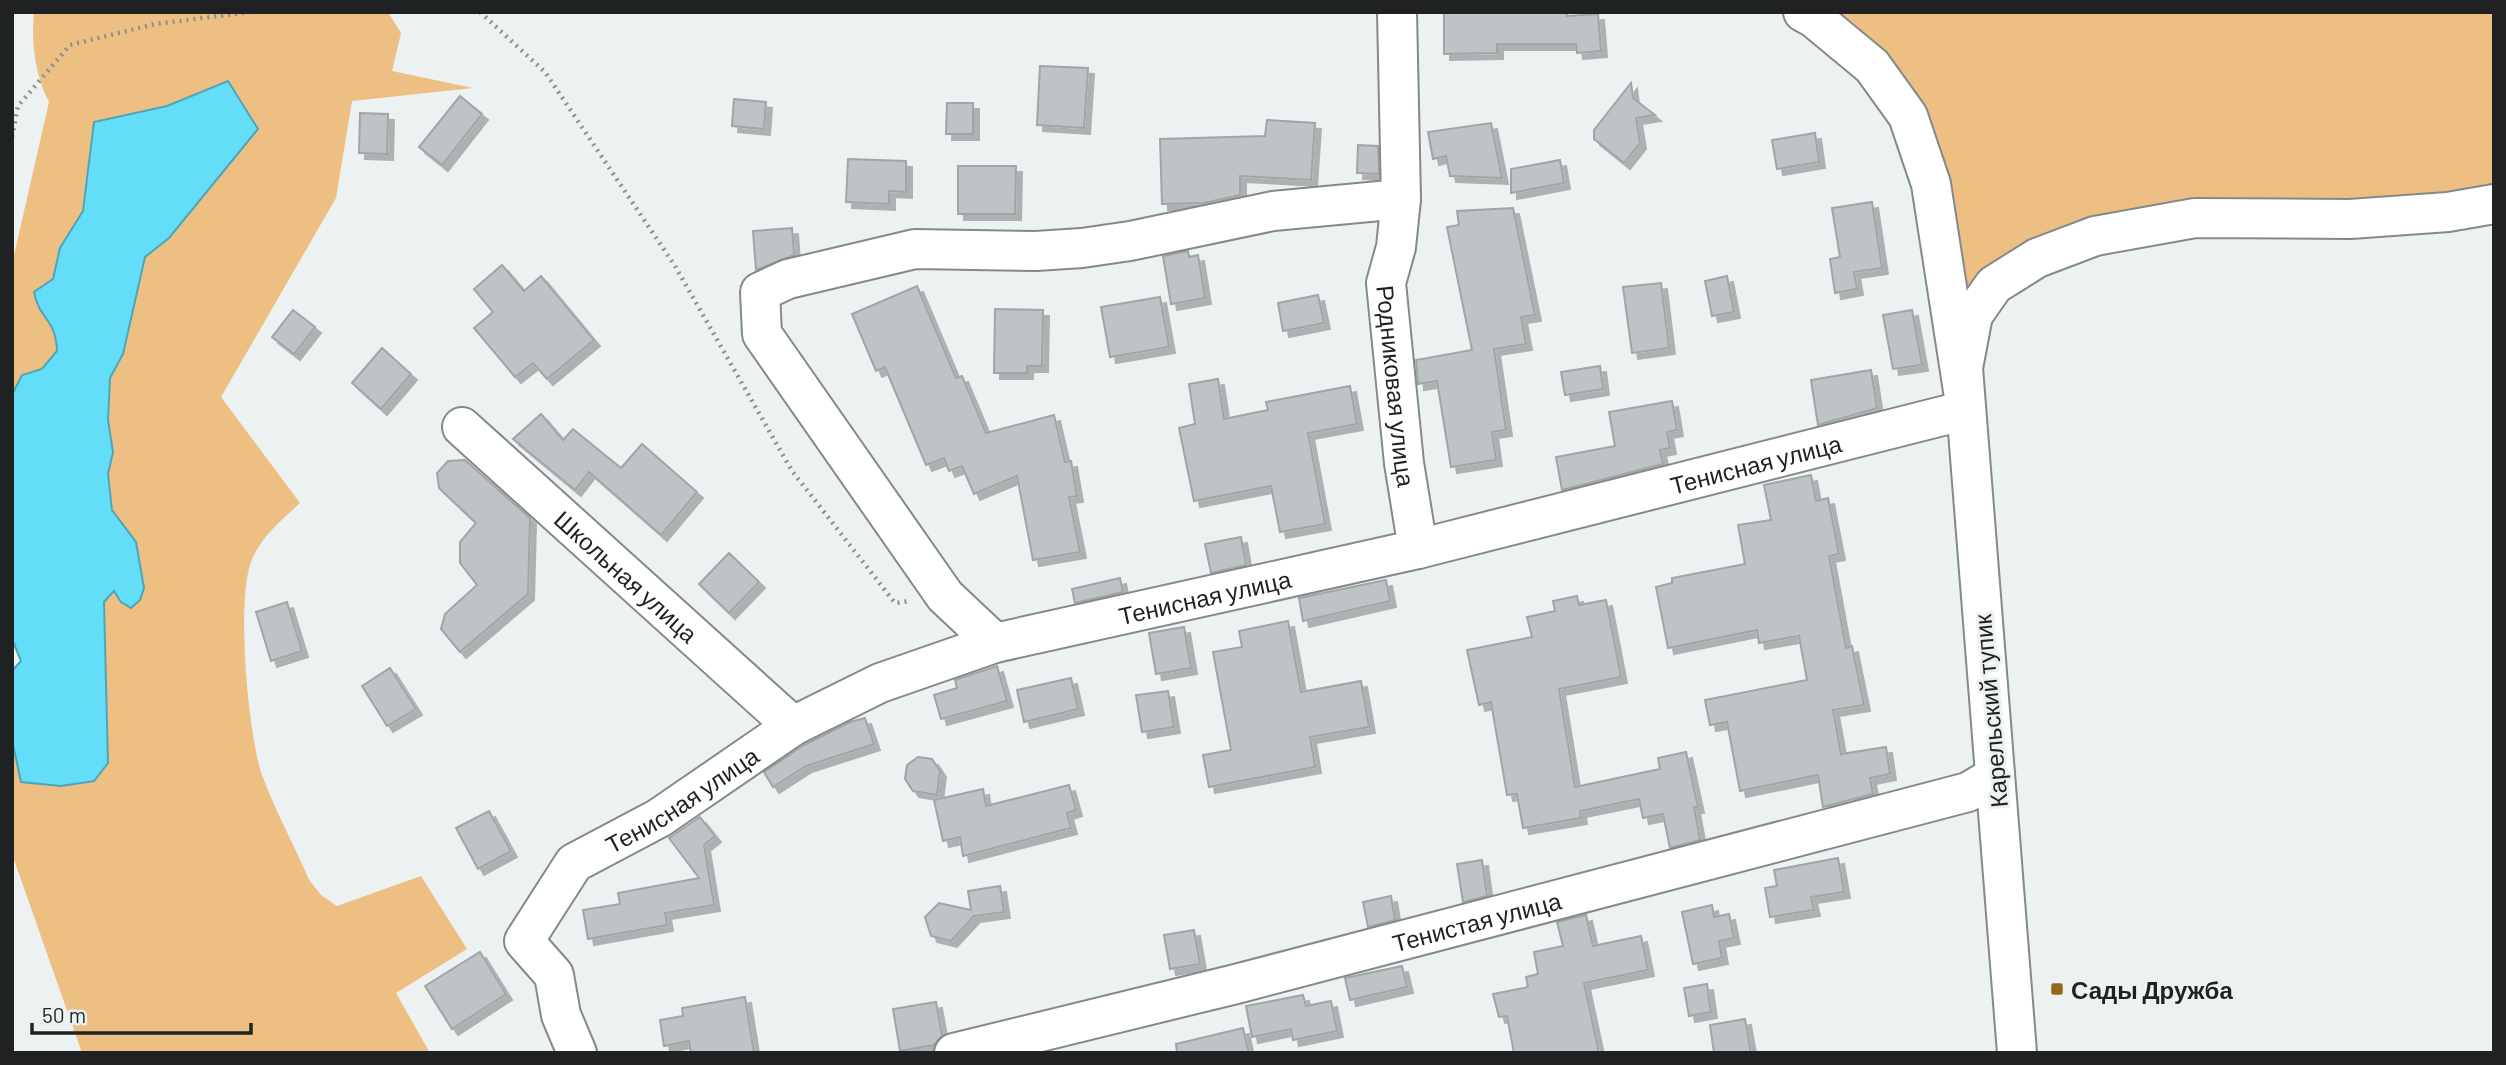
<svg xmlns="http://www.w3.org/2000/svg" width="2506" height="1065" viewBox="0 0 2506 1065" font-family="Barlow,sans-serif">
	<style>
		.green { fill: #edbf83 }
		.water { fill: #64ddf9; stroke: #4fa5b8; stroke-width: 2 }
		.building { fill: #bec4c5; stroke: #a0a5a6; stroke-width: 2; filter: url(#shadow) }
		.lines { fill: none; stroke-linecap: round; stroke-linejoin: round }
		.minor-casing { stroke: #84898a; stroke-width: 42 }
		.path { stroke: #8c8f90; stroke-width: 4.5; stroke-dasharray: 2 5; stroke-linecap: butt }
		.minor { stroke: #fff; stroke-width: 38 }
		.poi-dot { fill: #986619; stroke: #ecf1f2; stroke-width: 2.5 }
		.labels { text-anchor: middle; dominant-baseline: central; stroke-width: 6; stroke-linejoin: round; paint-order: stroke }
		.street-label { font-size: 24px; fill: #1f2122; stroke: #ecf1f2 }
		.poi-label { font-size: 24px; font-weight: bold; fill: #1f2122; stroke: #ecf1f2; text-anchor: start }
	</style>
	<defs>
		<filter id="shadow"><feDropShadow dx="6" dy="6" stdDeviation="0" flood-color="#0004"/></filter>
	</defs>
	<rect width="100%" height="100%" fill="#ecf1f2"/>
	<g class="green">
		<path d="M 34,12 L 388,12 L 401,33 L 392,71 L 473,88 L 352,101 L 336,198 L 221,397 L 300,503 C 281,521 258,539 250,565 C 237,606 248,730 261,772 C 274,809 294,844 309,880 L 321,895 L 337,906 L 421,876 L 467,949 L 396,993 L 430,1053 L 82,1053 L 12,854 L 12,740 L 61,786 L 93,781 L 108,763 L 104,602 L 114,591 L 136,542 L 112,510 L 108,474 L 113,452 L 108,420 L 110,378 L 123,354 L 145,257 L 169,238 L 258,129 L 228,81 L 167,106 L 94,122 L 83,211 L 60,248 L 53,279 L 37,306 L 56,330 L 57,351 L 42,369 L 22,375 L 12,395 L 12,264 L 49,102 C 35,76 31,42 34,12 Z"/>
		<path d="M 1820,12 L 2494,12 L 2494,190 L 2483,193 L 2158,212 L 1988,277 L 1966,289 L 1941,168 Z"/>
	</g>
	<path class="water" d="M 228,81 L 258,129 L 169,238 L 145,257 L 123,354 L 110,378 L 108,420 L 113,452 L 108,474 L 112,510 L 136,542 L 144,588 L 140,600 L 131,608 L 121,602 L 114,591 L 104,602 L 108,763 L 94,781 L 61,786 L 21,782 L 12,740 L 12,671 L 21,661 L 12,639 L 12,395 L 22,375 L 42,369 L 57,351 C 56,318 39,320 34,292 L 53,279 L 60,248 L 83,211 L 94,122 L 167,106 Z"/>
	<g class="building">
		<path d="M 1444,12 L 1567,12 L 1567,16 L 1598,14 L 1601,51 L 1577,53 L 1576,44 L 1497,44 L 1497,53 L 1444,54 Z"/>
		<path d="M 1040,66 L 1088,68 L 1084,128 L 1037,125 Z"/>
		<path d="M 1631,83 L 1633,98 L 1655,115 L 1636,118 L 1640,143 L 1624,163 L 1594,139 L 1594,130 Z"/>
		<path d="M 460,96 L 482,114 L 442,165 L 419,147 Z"/>
		<path d="M 734,99 L 766,102 L 764,129 L 732,126 Z"/>
		<path d="M 947,103 L 973,103 L 973,134 L 946,134 Z"/>
		<path d="M 360,113 L 388,114 L 387,154 L 359,153 Z"/>
		<path d="M 1267,120 L 1315,123 L 1311,180 L 1240,176 L 1240,195 L 1204,203 L 1162,204 L 1160,139 L 1265,136 Z"/>
		<path d="M 1491,123 L 1502,178 L 1450,176 L 1446,156 L 1433,159 L 1428,132 Z"/>
		<path d="M 1815,133 L 1819,162 L 1777,169 L 1772,140 Z"/>
		<path d="M 1358,145 L 1378,146 L 1379,174 L 1357,173 Z"/>
		<path d="M 848,159 L 906,161 L 906,192 L 889,191 L 889,204 L 846,202 Z"/>
		<path d="M 1560,160 L 1564,183 L 1511,193 L 1511,169 Z"/>
		<path d="M 958,166 L 1016,166 L 1015,214 L 958,214 Z"/>
		<path d="M 1872,202 L 1882,268 L 1854,272 L 1857,289 L 1835,293 L 1830,259 L 1840,257 L 1832,208 Z"/>
		<path d="M 1513,208 L 1535,315 L 1521,317 L 1526,344 L 1494,349 L 1506,430 L 1492,432 L 1496,460 L 1451,467 L 1437,381 L 1418,384 L 1416,360 L 1472,350 L 1447,227 L 1459,225 L 1457,211 Z"/>
		<path d="M 792,228 L 794,255 L 756,270 L 753,231 Z"/>
		<path d="M 1188,251 L 1189,257 L 1198,255 L 1205,298 L 1171,304 L 1163,256 Z"/>
		<path d="M 502,265 L 524,291 L 541,276 L 594,340 L 547,379 L 533,363 L 515,377 L 474,328 L 493,312 L 474,289 Z"/>
		<path d="M 1727,276 L 1734,312 L 1712,316 L 1705,281 Z"/>
		<path d="M 1661,283 L 1669,348 L 1632,353 L 1623,287 Z"/>
		<path d="M 917,286 L 956,378 L 962,376 L 986,433 L 1054,415 L 1065,462 L 1071,461 L 1077,496 L 1069,497 L 1080,552 L 1033,560 L 1017,476 L 974,494 L 962,466 L 949,471 L 944,458 L 926,465 L 885,367 L 876,371 L 852,314 Z"/>
		<path d="M 1318,295 L 1324,323 L 1283,331 L 1278,303 Z"/>
		<path d="M 1160,297 L 1169,347 L 1110,357 L 1101,307 Z"/>
		<path d="M 995,309 L 1043,310 L 1042,366 L 1027,366 L 1027,373 L 994,373 Z"/>
		<path d="M 293,310 L 315,327 L 294,354 L 272,337 Z"/>
		<path d="M 1912,310 L 1922,365 L 1893,369 L 1883,315 Z"/>
		<path d="M 382,348 L 411,374 L 381,409 L 352,383 Z"/>
		<path d="M 1600,366 L 1603,389 L 1565,395 L 1561,372 Z"/>
		<path d="M 1871,370 L 1877,408 L 1818,425 L 1811,380 Z"/>
		<path d="M 1218,379 L 1224,419 L 1268,410 L 1266,402 L 1350,386 L 1357,424 L 1308,433 L 1325,524 L 1280,532 L 1271,486 L 1194,501 L 1179,428 L 1195,424 L 1189,384 Z"/>
		<path d="M 1672,401 L 1677,430 L 1667,432 L 1670,448 L 1660,450 L 1663,464 L 1562,490 L 1556,457 L 1615,446 L 1609,412 Z"/>
		<path d="M 541,414 L 563,440 L 573,429 L 621,468 L 642,444 L 697,492 L 661,535 L 589,472 L 575,490 L 513,439 Z"/>
		<path d="M 465,460 L 530,518 L 528,594 L 460,652 L 441,629 L 445,614 L 477,585 L 460,563 L 460,542 L 476,523 L 439,488 L 437,473 L 448,461 Z"/>
		<path d="M 1811,475 L 1816,501 L 1828,498 L 1839,554 L 1829,556 L 1846,648 L 1852,646 L 1864,705 L 1833,710 L 1841,754 L 1886,747 L 1890,774 L 1870,778 L 1873,794 L 1823,807 L 1818,775 L 1740,791 L 1727,722 L 1710,725 L 1705,700 L 1807,680 L 1799,636 L 1759,643 L 1757,630 L 1668,648 L 1656,587 L 1672,583 L 1672,578 L 1745,564 L 1738,525 L 1771,520 L 1764,485 Z"/>
		<path d="M 1241,537 L 1246,565 L 1211,573 L 1205,544 Z"/>
		<path d="M 729,553 L 759,582 L 729,613 L 699,584 Z"/>
		<path d="M 1120,578 L 1123,592 L 1075,603 L 1072,589 Z"/>
		<path d="M 1386,580 L 1390,601 L 1303,621 L 1299,598 Z"/>
		<path d="M 1577,596 L 1579,605 L 1606,600 L 1621,677 L 1559,689 L 1575,787 L 1660,769 L 1658,758 L 1686,752 L 1698,807 L 1694,807 L 1700,840 L 1670,848 L 1663,814 L 1643,818 L 1639,799 L 1580,811 L 1581,818 L 1523,828 L 1517,794 L 1507,795 L 1491,702 L 1479,705 L 1467,650 L 1532,637 L 1527,617 L 1555,611 L 1553,601 Z"/>
		<path d="M 287,602 L 302,651 L 271,661 L 256,612 Z"/>
		<path d="M 1288,621 L 1301,692 L 1361,681 L 1369,727 L 1310,737 L 1315,767 L 1209,787 L 1203,755 L 1231,750 L 1213,652 L 1242,647 L 1239,631 Z"/>
		<path d="M 1184,627 L 1191,668 L 1156,674 L 1149,633 Z"/>
		<path d="M 997,666 L 1007,701 L 941,719 L 934,695 L 957,688 L 955,680 Z"/>
		<path d="M 390,668 L 416,709 L 387,726 L 362,686 Z"/>
		<path d="M 1071,678 L 1078,709 L 1024,722 L 1017,690 Z"/>
		<path d="M 1168,691 L 1174,727 L 1142,732 L 1136,695 Z"/>
		<path d="M 865,718 L 874,744 L 806,766 L 773,787 L 764,772 L 804,745 L 850,722 Z"/>
		<path d="M 918,757 L 932,759 L 940,771 L 937,795 L 913,791 L 905,779 L 907,765 Z"/>
		<path d="M 1069,785 L 1076,810 L 1067,813 L 1071,828 L 963,856 L 960,837 L 943,841 L 934,800 L 983,789 L 986,806 Z"/>
		<path d="M 489,811 L 511,851 L 478,869 L 456,828 Z"/>
		<path d="M 700,817 L 715,836 L 704,845 L 714,905 L 665,913 L 667,925 L 588,939 L 583,910 L 620,904 L 618,893 L 699,878 L 669,838 Z"/>
		<path d="M 1838,858 L 1844,892 L 1811,897 L 1814,910 L 1770,917 L 1765,888 L 1777,886 L 1774,870 Z"/>
		<path d="M 1482,860 L 1487,896 L 1463,902 L 1457,864 Z"/>
		<path d="M 1000,886 L 1004,912 L 974,916 L 951,941 L 931,936 L 925,917 L 939,903 L 971,910 L 968,891 Z"/>
		<path d="M 1391,896 L 1395,920 L 1368,927 L 1363,902 Z"/>
		<path d="M 1712,905 L 1714,917 L 1729,914 L 1734,938 L 1719,941 L 1722,958 L 1693,964 L 1682,912 Z"/>
		<path d="M 1586,915 L 1593,946 L 1641,936 L 1648,970 L 1584,983 L 1599,1053 L 1514,1053 L 1507,1016 L 1499,1017 L 1493,994 L 1528,987 L 1526,977 L 1538,974 L 1534,952 L 1563,946 L 1557,922 Z"/>
		<path d="M 1194,930 L 1200,964 L 1170,969 L 1164,935 Z"/>
		<path d="M 480,952 L 506,994 L 452,1029 L 425,986 Z"/>
		<path d="M 1402,966 L 1407,987 L 1350,1000 L 1345,978 Z"/>
		<path d="M 1707,984 L 1711,1012 L 1689,1016 L 1684,988 Z"/>
		<path d="M 1303,995 L 1306,1006 L 1331,1001 L 1337,1031 L 1293,1040 L 1291,1029 L 1252,1037 L 1246,1006 Z"/>
		<path d="M 745,997 L 754,1053 L 691,1053 L 689,1041 L 664,1046 L 660,1020 L 683,1016 L 682,1008 Z"/>
		<path d="M 936,1002 L 942,1036 L 934,1045 L 900,1051 L 893,1009 Z"/>
		<path d="M 1745,1019 L 1751,1053 L 1714,1053 L 1710,1025 Z"/>
		<path d="M 1243,1028 L 1249,1053 L 1177,1053 L 1176,1044 Z"/>
	</g>
	<g class="lines">
		<defs>
			<g id="minor">
				<path id="s1" d="M 1397,12 L 1401,199 L 1396,247 L 1386,283 L 1404,463 L 1418,549"/>
				<path id="s2" d="M 462,427 L 793,726"/>
				<path d="M 995,643 L 945,596 L 762,334 L 760,292 L 788,279 L 915,249 L 1036,251 L 1082,248 L 1130,241 L 1273,211 L 1401,199"/>
				<path id="s3" d="M 577,1053 L 561,1015 L 554,975 L 524,941 L 574,863 L 659,818 L 793,726 L 880,683 L 995,643 L 1418,549 L 1966,410 L 1931,184 L 1908,116 L 1872,66 L 1814,18 L 1803,12"/>
				<path id="s4" d="M 954,1053 L 1236,984 L 1968,792 L 1995,776"/>
				<path d="M 2017,1053 L 1963,368 L 1973,315 L 1994,285 L 2037,258 L 2095,236 L 2195,218 L 2350,219 L 2448,212 L 2494,204"/>
			</g>
		</defs>
		<use href="#minor" class="minor-casing"/>
		<g class="path">
			<path d="M 480,12 L 545,72 L 675,266 L 792,471 L 895,603 L 910,601"/>
			<path d="M 12,137 L 18,106 L 70,45 L 155,24 L 251,12"/>
		</g>
		<use href="#minor" class="minor"/>
	</g>
	<rect class="poi-dot" x="2050" y="982" width="14" height="14" rx="3.5"/>
	<g class="labels">
		<g class="street-label">
			<text stroke="none"><textPath href="#s1" startOffset="376">Родниковая улица</textPath></text>
			<text stroke="none"><textPath href="#s3" startOffset="1479">Тенисная улица</textPath></text>
			<text stroke="none"><textPath href="#s2" startOffset="222">Школьная улица</textPath></text>
			<text stroke="none"><textPath href="#s3" startOffset="912">Тенисная улица</textPath></text>
			<text transform="translate(1990 711) rotate(-95)">Карельский тупик</text>
			<text stroke="none"><textPath href="#s3" startOffset="345">Тенисная улица</textPath></text>
			<text stroke="none"><textPath href="#s4" startOffset="539">Тенистая улица</textPath></text>
		</g>
		<g class="poi-label">
			<text x="2071" y="989">Сады Дружба</text>
		</g>
	</g>
	<rect width="2506" height="1065" fill="none" stroke="#1f2122" stroke-width="28"/>
	<path d="M32 1023v10h219v-10" fill="none" stroke="#1f2122" stroke-width="3.5"/>
	<text x="42" y="1023" font-size="21" fill="#1f2122" stroke="#ecf1f2" stroke-width="5" paint-order="stroke">50 m</text>
</svg>
